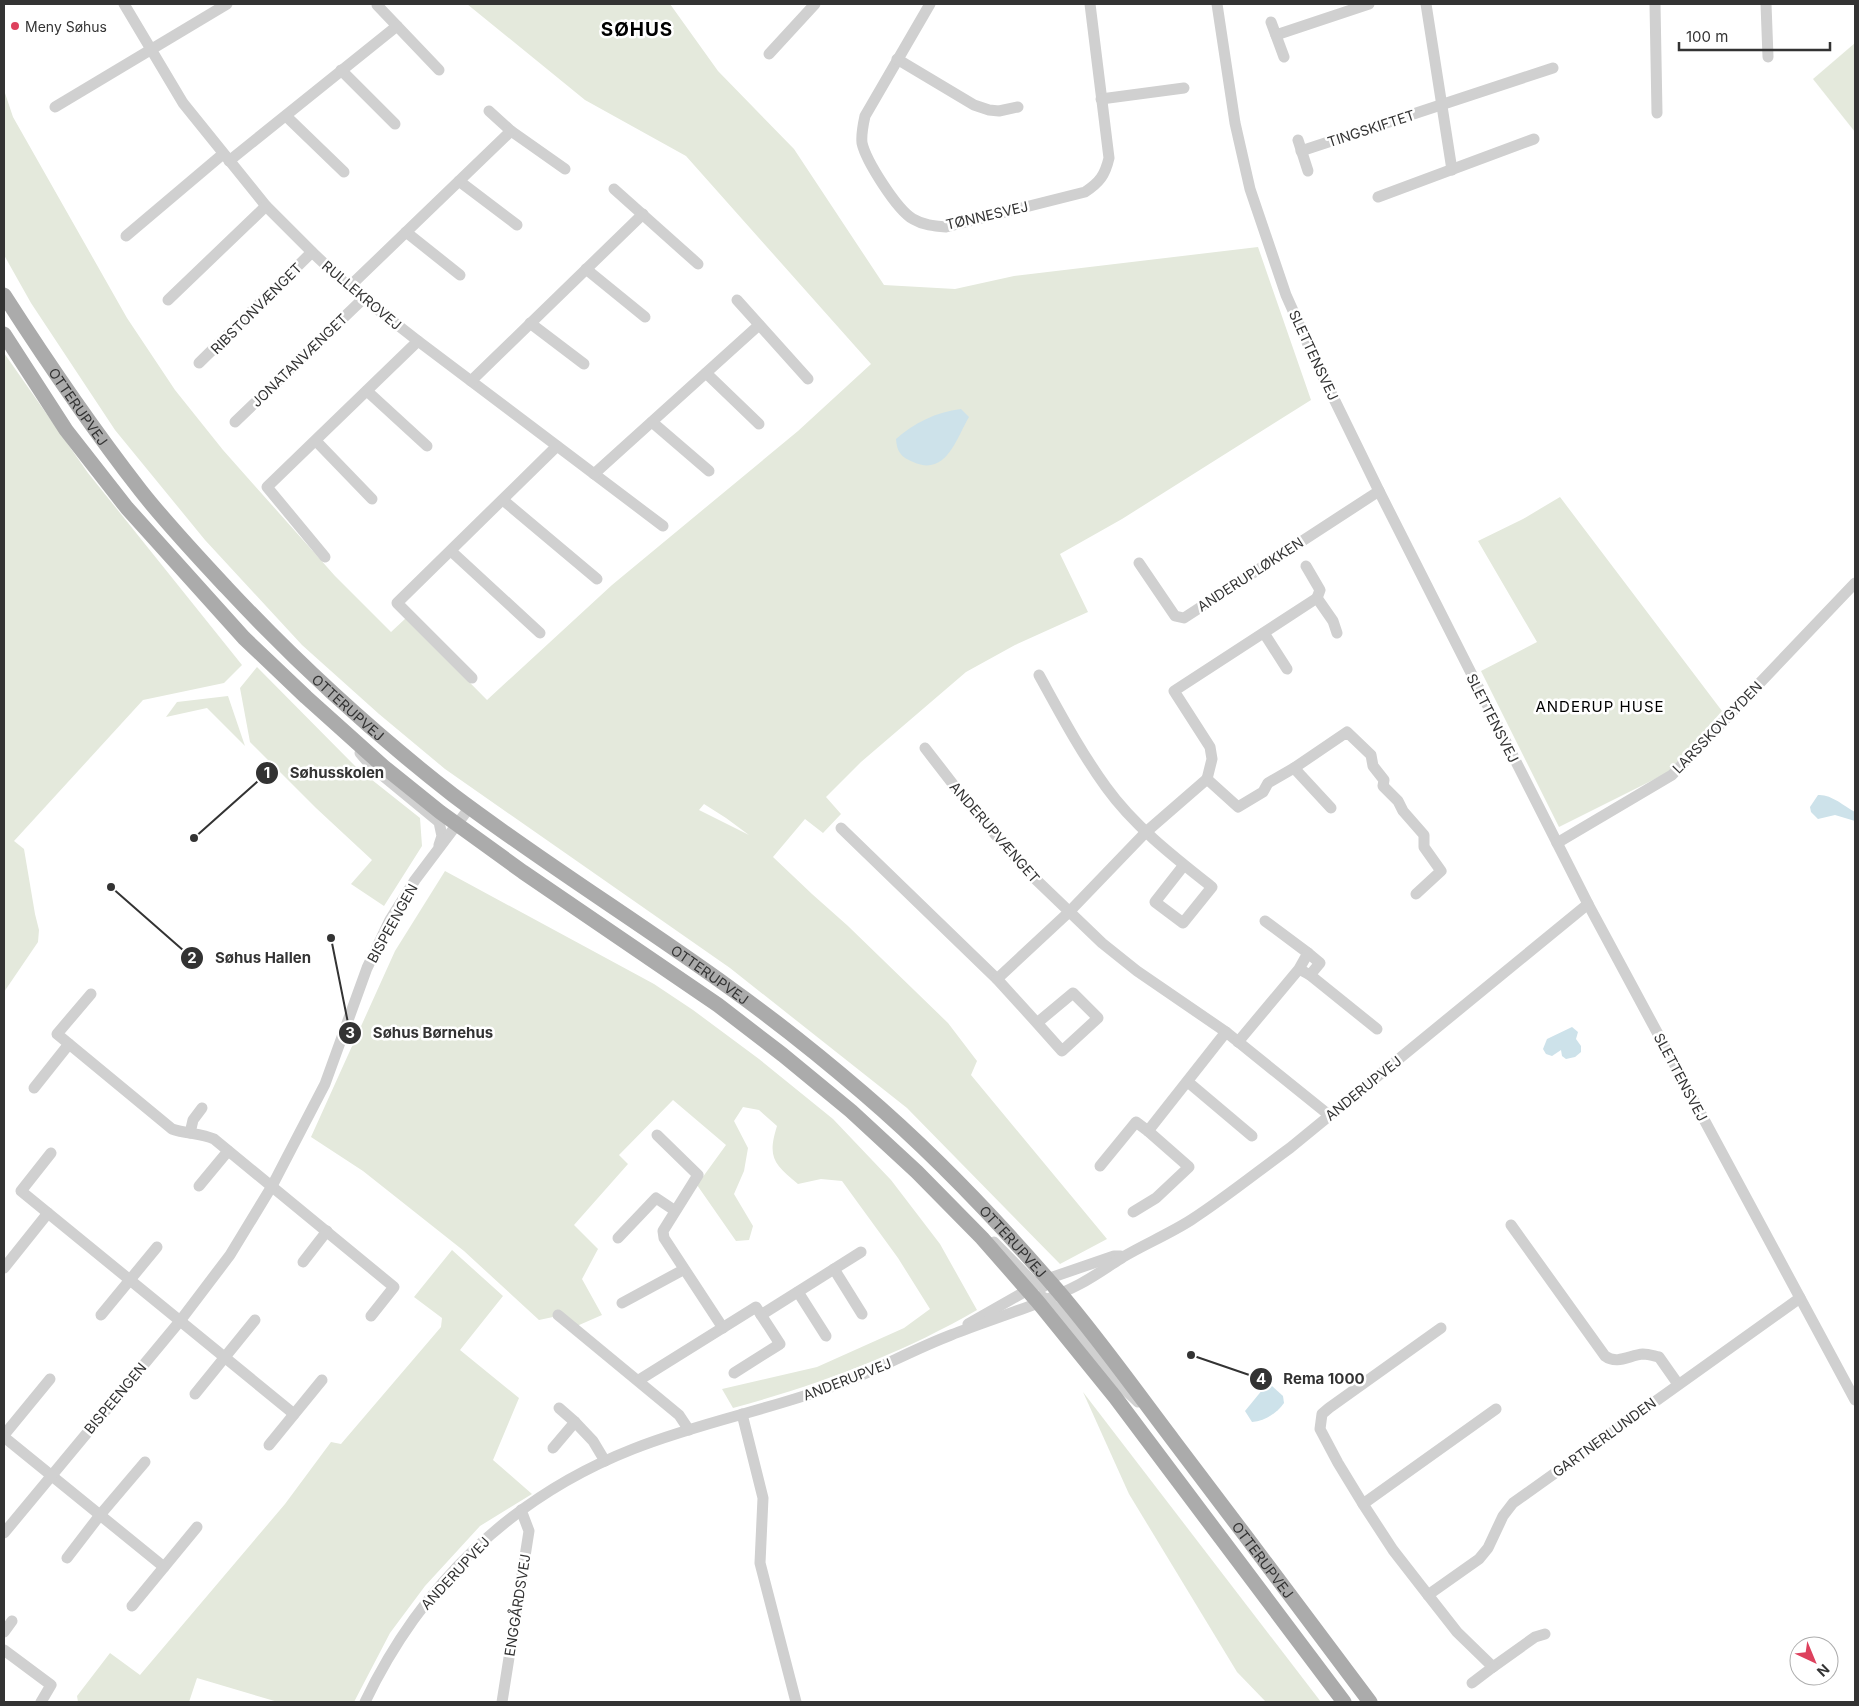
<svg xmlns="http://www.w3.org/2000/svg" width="1859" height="1706" viewBox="0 0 1859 1706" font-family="Inter,sans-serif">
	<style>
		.green { fill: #e4e9dc; fill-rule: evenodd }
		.water { fill: #cde2ea }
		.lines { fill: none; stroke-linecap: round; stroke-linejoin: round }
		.minor { stroke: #d0d0d0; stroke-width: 11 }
		.major { stroke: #ababab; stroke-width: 15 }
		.poi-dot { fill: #dd415d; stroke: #fff; stroke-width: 2 }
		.labels { text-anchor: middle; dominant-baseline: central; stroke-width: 5; stroke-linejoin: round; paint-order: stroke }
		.poi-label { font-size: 14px; fill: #333; stroke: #fff; text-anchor: start }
		.street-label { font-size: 14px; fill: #333; stroke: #fff }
		.neighbourhood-label { font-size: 15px; letter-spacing: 1px; fill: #000; stroke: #fff }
		.district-label { font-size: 19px; font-weight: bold; letter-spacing: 1px; fill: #000; stroke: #fff }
		.leader { fill: none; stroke: #333; stroke-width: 2 }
		.callout-dot { fill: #333; stroke: #fff; stroke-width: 2 }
		.mark-label { font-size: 15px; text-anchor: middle; font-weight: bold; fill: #fff }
		.callout-label { font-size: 15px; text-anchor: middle; font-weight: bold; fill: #333; stroke: #fff; stroke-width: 5; stroke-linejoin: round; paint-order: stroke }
	</style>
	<rect width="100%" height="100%" fill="#fff"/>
	<g class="green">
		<path d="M 467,4 L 670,4 L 718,71 L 794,149 L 884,285 L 955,289 L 1014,276 L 1258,247 L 1311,400 L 1122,519 L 1060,554 L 1088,612 L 1015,645 L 966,672 L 861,762 L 826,797 L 841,814 L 823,833 L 805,819 L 773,857 L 812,894 L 848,926 L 948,1023 L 977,1061 L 971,1075 L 1107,1239 L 1060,1264 L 907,1108 L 730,968 L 445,769 L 379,714 L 302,645 L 205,540 L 115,430 L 31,303 L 4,255 L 4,90 L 13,117 L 127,318 L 175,390 L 223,450 L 335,576 L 391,632 L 406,618 L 487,700 L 612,585 L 798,431 L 871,364 L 686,156 L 585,100 ZM 704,804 L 726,818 L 749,835 L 699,810 Z"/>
		<path d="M 1855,43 L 1855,132 L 1813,79 Z"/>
		<path d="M 4,353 L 88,473 L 242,665 L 224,683 L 143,700 L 14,841 L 24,849 L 35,914 L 39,930 L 38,942 L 4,992 Z"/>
		<path d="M 1560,497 L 1722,711 L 1667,773 L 1559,827 L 1481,671 L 1537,642 L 1478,541 L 1523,519 Z"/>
		<path d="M 257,667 L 357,768 L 420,818 L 422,846 L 384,906 L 351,884 L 372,860 L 316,808 L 250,742 L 240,688 Z"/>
		<path d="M 228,696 L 245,746 L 207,708 L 166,717 L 177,702 Z"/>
		<path d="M 445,871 L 654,984 L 693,1010 L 759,1059 L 833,1119 L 891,1180 L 940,1244 L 977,1310 C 901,1354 818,1385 733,1408 L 722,1389 L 817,1367 L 904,1328 L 930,1309 L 898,1258 L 842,1181 L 821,1179 L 798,1184 C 774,1164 767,1158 777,1126 L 759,1110 L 743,1107 L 734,1121 L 748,1148 L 744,1171 L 734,1194 L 753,1226 L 749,1240 L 736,1241 L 697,1185 L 726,1145 L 673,1100 L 619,1155 L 628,1164 L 574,1225 L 598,1249 L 582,1279 L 602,1315 L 570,1329 L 553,1317 L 539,1320 L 464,1251 L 363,1171 L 311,1137 L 395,951 Z"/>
		<path d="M 452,1250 L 503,1296 L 460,1350 L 519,1398 L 493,1460 L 532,1494 L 480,1526 L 425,1586 L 390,1633 L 354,1702 L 278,1702 L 197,1678 L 189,1702 L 78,1702 L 77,1696 L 110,1653 L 140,1675 L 285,1504 L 331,1442 L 341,1444 L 441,1327 L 442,1318 L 414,1297 Z"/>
		<path d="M 1083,1392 L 1321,1702 L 1266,1702 L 1237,1672 L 1129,1494 Z"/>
	</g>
	<g class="water">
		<path d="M 961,409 L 969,417 C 956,439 946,477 913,462 C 901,457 897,452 896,439 C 914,423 936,412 961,409 Z"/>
		<path d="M 1818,795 C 1831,794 1844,806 1855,812 L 1855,821 L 1835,815 L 1818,819 L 1811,812 L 1810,807 Z"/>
		<path d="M 1572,1027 L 1578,1032 L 1576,1039 L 1581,1046 L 1581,1052 L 1575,1057 L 1566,1059 L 1562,1056 L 1561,1050 L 1552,1056 L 1546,1054 L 1543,1049 L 1547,1039 Z"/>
		<path d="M 1272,1386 L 1283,1396 L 1284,1403 C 1277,1413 1265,1421 1252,1422 L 1245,1411 L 1263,1389 Z"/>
	</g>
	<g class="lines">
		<g class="minor">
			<path d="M 124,4 L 183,103 L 266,206 L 312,252 L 349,287 L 418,341 L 663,526"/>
			<path d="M 930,4 L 865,116 C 863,125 861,134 862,143 C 866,161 897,210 913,219 C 923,225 934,226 946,227 L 1085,192 C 1100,182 1105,175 1109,158 L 1090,4"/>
			<path d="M 1217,4 L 1235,123 L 1250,189 L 1286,295 L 1315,360 L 1379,491 L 1588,904 L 1855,1400"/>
			<path d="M 1426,4 L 1452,170"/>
			<path d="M 1655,4 L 1657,113"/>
			<path d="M 1766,4 L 1768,57"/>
			<path d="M 377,5 L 439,70"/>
			<path d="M 1271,22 L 1284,57"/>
			<path d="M 1276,35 L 1369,4"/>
			<path d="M 769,54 L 815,4"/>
			<path d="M 897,59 L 974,105 L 989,110 L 999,111 L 1018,107"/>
			<path d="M 341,70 L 395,124"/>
			<path d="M 1101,99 L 1184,88"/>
			<path d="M 55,107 L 227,4"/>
			<path d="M 489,111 L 511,131 L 565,169"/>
			<path d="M 286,116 L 344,172"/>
			<path d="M 1298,140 L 1308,171"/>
			<path d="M 1301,151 L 1553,68"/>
			<path d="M 229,161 L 397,26"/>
			<path d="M 459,181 L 517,225"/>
			<path d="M 614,189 L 698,264"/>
			<path d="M 1378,197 L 1534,139"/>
			<path d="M 406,232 L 460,275"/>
			<path d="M 126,236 L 223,154"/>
			<path d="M 586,269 L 645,317"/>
			<path d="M 349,287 L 511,131"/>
			<path d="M 168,300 L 266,206"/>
			<path d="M 737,300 L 808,379"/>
			<path d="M 530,323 L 584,364"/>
			<path d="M 199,363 L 312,252"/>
			<path d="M 706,373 L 759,424"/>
			<path d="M 471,381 L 643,214"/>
			<path d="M 367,391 L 427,446"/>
			<path d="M 235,422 L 364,298"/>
			<path d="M 652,422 L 709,471"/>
			<path d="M 316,441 L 372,499"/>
			<path d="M 594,474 L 759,325"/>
			<path d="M 503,500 L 597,579"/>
			<path d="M 451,551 L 540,633"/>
			<path d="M 325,557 L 267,487 L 418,341"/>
			<path d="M 1139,563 L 1175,616 L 1184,618 L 1379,491"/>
			<path d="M 1306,566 L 1320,590 L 1317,598"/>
			<path d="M 1264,633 L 1287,669"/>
			<path d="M 1039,675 C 1060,713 1080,751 1106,787 C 1134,826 1174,857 1212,887 L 1183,923 L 1155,902 L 1184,865"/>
			<path d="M 472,678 L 397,603 L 557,446"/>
			<path d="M 925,748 L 966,801 L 1027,871 L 1102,943 L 1137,971 L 1226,1032 L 1329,1115"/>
			<path d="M 360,753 L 371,766 L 439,822 L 442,836 L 439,845"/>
			<path d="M 1294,768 L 1331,808"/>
			<path d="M 1207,779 L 1238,807 L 1263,792 L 1268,783 L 1294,768 L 1347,732 L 1371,755 L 1373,766 L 1384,780 L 1383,786 L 1398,801 L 1403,811 L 1424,835 L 1424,847 L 1441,871 L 1416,894"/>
			<path d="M 1207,779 L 1212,759 L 1210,747 L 1174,691 L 1317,598 L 1333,621 L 1337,633"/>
			<path d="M 841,828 L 997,979 L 1037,1023 L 1073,993 L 1098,1018 L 1062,1051 L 1037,1023"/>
			<path d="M 1557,843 L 1672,775 L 1855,583"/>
			<path d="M 1265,921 L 1308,953"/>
			<path d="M 1310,975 L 1377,1029"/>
			<path d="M 997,979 L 1069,912 L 1146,832 L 1207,779"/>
			<path d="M 91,994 L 57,1034 L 172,1129 C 186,1134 201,1133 214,1139 L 394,1287 L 371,1316"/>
			<path d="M 1238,1042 L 1299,969 L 1308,953 L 1320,963 L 1310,975 L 1299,969"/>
			<path d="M 1188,1082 L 1252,1136"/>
			<path d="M 34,1088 L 69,1044"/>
			<path d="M 190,1133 L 193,1120 L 202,1108"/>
			<path d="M 657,1135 L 698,1175 L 663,1231 L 664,1238 L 723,1328"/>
			<path d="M 51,1153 L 21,1191 L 294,1414"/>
			<path d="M 1100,1166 L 1136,1122 L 1148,1131 L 1226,1032"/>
			<path d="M 199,1186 L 228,1151"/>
			<path d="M 1133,1212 L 1156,1198 L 1189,1167 L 1148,1131"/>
			<path d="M 1511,1225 L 1605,1356 C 1617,1365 1630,1355 1643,1354 C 1649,1354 1654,1356 1659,1357 L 1678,1384"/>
			<path d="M 618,1238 L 656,1198 L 674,1210"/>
			<path d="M 994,1242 L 1031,1280 L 1043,1287"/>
			<path d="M 303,1262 L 327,1231"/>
			<path d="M 4,1268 L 48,1213"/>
			<path d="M 834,1269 L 862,1314"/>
			<path d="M 798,1292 L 826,1336"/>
			<path d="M 1041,1296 L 1046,1299 L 1057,1309 L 1119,1384 L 1138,1402"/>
			<path d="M 622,1303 L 683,1270"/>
			<path d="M 101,1315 L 157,1247"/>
			<path d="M 558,1315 L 679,1415 L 689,1430"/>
			<path d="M 761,1315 L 861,1252"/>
			<path d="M 968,1324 L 1047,1279 L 1114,1256 L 1121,1256"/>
			<path d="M 639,1380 L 756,1307 L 780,1344 L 734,1373"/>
			<path d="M 195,1394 L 255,1320"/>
			<path d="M 559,1408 L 575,1422"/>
			<path d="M 1496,1409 L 1363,1504 L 1393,1550 L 1428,1595 L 1479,1559 L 1488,1548 L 1503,1516 L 1513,1503 L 1800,1298"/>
			<path d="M 742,1414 L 763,1498 L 760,1563 L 796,1702"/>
			<path d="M 4,1435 L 50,1379"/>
			<path d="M 4,1437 L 164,1567"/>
			<path d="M 269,1445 L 322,1380"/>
			<path d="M 553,1448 L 575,1422 L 593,1441 L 605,1461"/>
			<path d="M 1363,1504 L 1338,1463 L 1320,1429 L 1322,1414 L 1329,1408 L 1441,1328"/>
			<path d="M 4,1533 L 180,1321 L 230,1255 L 272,1186 L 325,1084 L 367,968 L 390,920 L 415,880 L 470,807"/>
			<path d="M 67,1558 L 100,1515 L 145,1462"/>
			<path d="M 1428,1595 L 1457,1632 L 1493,1667 L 1535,1637 L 1545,1634"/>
			<path d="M 132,1606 L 197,1527"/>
			<path d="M 4,1632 L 12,1621"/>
			<path d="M 4,1650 L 51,1685 L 41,1702"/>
			<path d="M 1472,1683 L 1493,1667"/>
			<path d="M 365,1702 C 421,1585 511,1497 633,1449 C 703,1421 779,1408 850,1380 C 884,1366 917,1348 951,1335 C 994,1318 1040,1305 1080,1284 C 1095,1276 1109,1266 1123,1257 C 1145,1244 1169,1234 1191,1220 C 1225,1198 1257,1172 1290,1148 L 1588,904"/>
			<path d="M 502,1702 L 529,1531 L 521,1510"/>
		</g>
		<g class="major">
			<path id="s1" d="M 4,295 C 47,362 92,428 141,491 C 167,524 197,556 226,587 C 296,662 372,732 453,795 C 543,863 639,922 730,988 C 776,1021 820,1056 863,1093 C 933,1153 998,1221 1058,1291 C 1099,1339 1135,1390 1173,1440 C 1239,1527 1305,1615 1370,1702"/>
			<path d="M 4,334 L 66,430 L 127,508 L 244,638 L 306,697 L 384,767 L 440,812 L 523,872 L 718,1005 L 783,1055 L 851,1111 L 917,1172 L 982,1238 L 1038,1302 L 1115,1397 L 1344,1702"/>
		</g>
	</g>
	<circle class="poi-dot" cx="15" cy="26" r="5"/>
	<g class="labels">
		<g class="poi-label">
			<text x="25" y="26">Meny Søhus</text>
		</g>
		<g class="street-label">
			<text transform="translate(1371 128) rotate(-18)">TINGSKIFTET</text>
			<text transform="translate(987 215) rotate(-13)">TØNNESVEJ</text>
			<text transform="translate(362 295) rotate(40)">RULLEKROVEJ</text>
			<text transform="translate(256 308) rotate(-45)">RIBSTONVÆNGET</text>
			<text transform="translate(1314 355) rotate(65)">SLETTENSVEJ</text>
			<text transform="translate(299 360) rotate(-44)">JONATANVÆNGET</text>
			<text stroke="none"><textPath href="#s1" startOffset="134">OTTERUPVEJ</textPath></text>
			<text transform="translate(1250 574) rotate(-33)">ANDERUPLØKKEN</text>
			<text stroke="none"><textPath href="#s1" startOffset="539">OTTERUPVEJ</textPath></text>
			<text transform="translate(1493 718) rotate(63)">SLETTENSVEJ</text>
			<text transform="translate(1717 727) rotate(-46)">LARSSKOVGYDEN</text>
			<text transform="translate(995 832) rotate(49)">ANDERUPVÆNGET</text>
			<text transform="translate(392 923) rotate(-61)">BISPEENGEN</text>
			<text stroke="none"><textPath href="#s1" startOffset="989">OTTERUPVEJ</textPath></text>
			<text transform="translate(1681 1077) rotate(62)">SLETTENSVEJ</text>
			<text transform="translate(1363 1088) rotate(-39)">ANDERUPVEJ</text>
			<text stroke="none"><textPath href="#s1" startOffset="1394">OTTERUPVEJ</textPath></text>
			<text transform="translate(847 1379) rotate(-21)">ANDERUPVEJ</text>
			<text transform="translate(115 1398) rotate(-50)">BISPEENGEN</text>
			<text transform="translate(1604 1437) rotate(-36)">GARTNERLUNDEN</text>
			<text stroke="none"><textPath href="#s1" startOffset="1799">OTTERUPVEJ</textPath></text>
			<text transform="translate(455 1573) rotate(-47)">ANDERUPVEJ</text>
			<text transform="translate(517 1605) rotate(-81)">ENGGÅRDSVEJ</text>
		</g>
		<g class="neighbourhood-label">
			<text x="1600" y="706">ANDERUP HUSE</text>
		</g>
		<g class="district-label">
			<text x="637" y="29">SØHUS</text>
		</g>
	</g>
	<path class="leader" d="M194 838L267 773M111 887L192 958M331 938L350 1033M1191 1355L1261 1379"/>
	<g class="callout-dot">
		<circle cx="194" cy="838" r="5"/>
		<circle cx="111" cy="887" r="5"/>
		<circle cx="331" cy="938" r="5"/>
		<circle cx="1191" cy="1355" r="5"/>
		<circle cx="267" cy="773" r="12"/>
		<circle cx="192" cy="958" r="12"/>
		<circle cx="350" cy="1033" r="12"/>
		<circle cx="1261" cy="1379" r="12"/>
	</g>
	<g class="mark-label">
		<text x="267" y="778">1</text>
		<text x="192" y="963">2</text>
		<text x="350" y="1038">3</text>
		<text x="1261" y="1384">4</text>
	</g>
	<g class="callout-label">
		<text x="337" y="778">Søhusskolen</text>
		<text x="263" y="963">Søhus Hallen</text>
		<text x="433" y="1038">Søhus Børnehus</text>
		<text x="1324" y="1384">Rema 1000</text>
	</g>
	<rect width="1859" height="1706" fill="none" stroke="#333333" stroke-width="10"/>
	<g transform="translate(1814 1661) rotate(136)"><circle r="24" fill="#ffffff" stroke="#adadad"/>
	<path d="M0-4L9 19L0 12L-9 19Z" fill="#dd415d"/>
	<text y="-8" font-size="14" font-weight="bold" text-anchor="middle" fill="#333333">N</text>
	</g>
	<path d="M1679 42v8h151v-8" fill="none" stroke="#333333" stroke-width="2.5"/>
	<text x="1686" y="42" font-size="15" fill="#333333" stroke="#ffffff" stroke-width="4" paint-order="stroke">100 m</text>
</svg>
